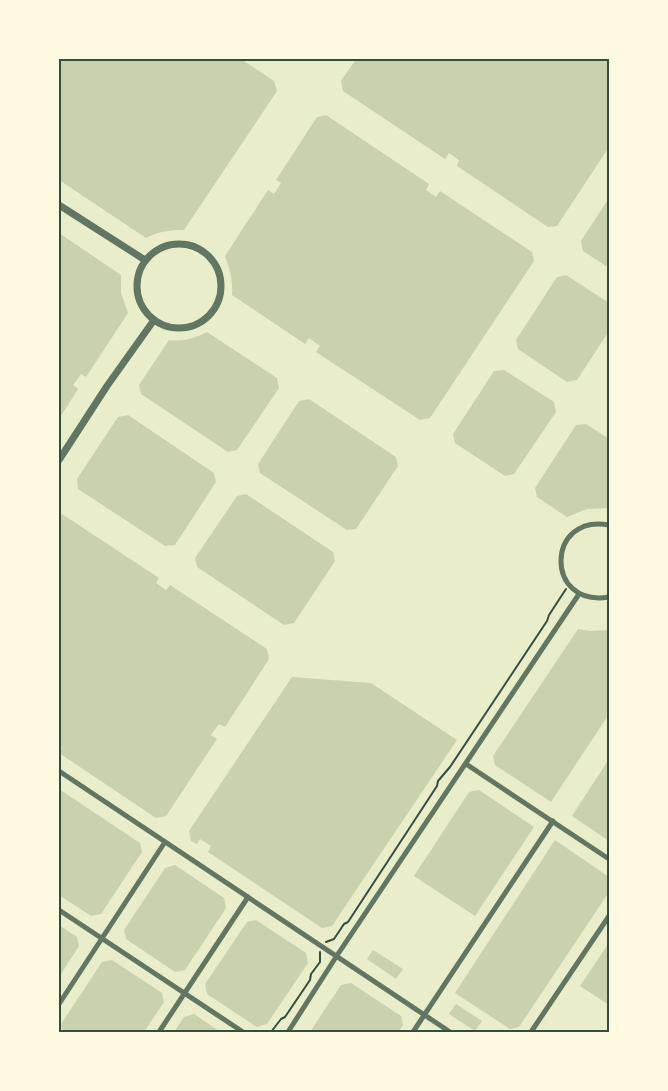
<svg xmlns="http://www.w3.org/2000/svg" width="668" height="1091" viewBox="0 0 668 1091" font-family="'Work Sans',sans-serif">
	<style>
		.green { fill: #cad2ad }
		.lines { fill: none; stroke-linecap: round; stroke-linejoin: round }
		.path { stroke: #344e41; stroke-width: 2 }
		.minor { stroke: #617663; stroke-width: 5 }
		.tertiary { stroke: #617663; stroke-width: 7 }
		.neatline { fill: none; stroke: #344e41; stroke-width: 2 }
	</style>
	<rect width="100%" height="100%" fill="#e9edc9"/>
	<g class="green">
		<path d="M 59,59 L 241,59 L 274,81 L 277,91 L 184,230 C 170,230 159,231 146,238 L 59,180 Z"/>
		<path d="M 356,59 L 609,59 L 609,147 L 557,226 L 548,227 L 457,166 L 459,160 L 449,153 L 445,159 L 343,91 L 341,81 Z"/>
		<path d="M 326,115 L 429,184 L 426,190 L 436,197 L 440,191 L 532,252 L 534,261 L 430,418 L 420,420 L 316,352 L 320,346 L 309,338 L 305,344 L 232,295 C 233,280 230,269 225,256 L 268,190 L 274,194 L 281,183 L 276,180 L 317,117 Z"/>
		<path d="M 609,198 L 609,268 L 583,251 L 581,241 Z"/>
		<path d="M 59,233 L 121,275 L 121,293 L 128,313 L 86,377 L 81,374 L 73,385 L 78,389 L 59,419 Z"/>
		<path d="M 566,275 L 609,303 L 609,331 L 577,380 L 567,382 L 518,349 L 516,340 L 557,277 Z"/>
		<path d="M 207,332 L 277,378 L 279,388 L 237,450 L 228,452 L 141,394 L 139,385 L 169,340 C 183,342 195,338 207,332 Z"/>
		<path d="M 504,370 L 554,402 L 556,412 L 514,474 L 505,476 L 455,443 L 453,434 L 494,371 Z"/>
		<path d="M 309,399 L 396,457 L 398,466 L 356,529 L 347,530 L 260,473 L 258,464 L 299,401 Z"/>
		<path d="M 128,415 L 214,473 L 216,482 L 175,545 L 165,546 L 78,489 L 77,479 L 118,417 Z"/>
		<path d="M 586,424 L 609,439 L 609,508 L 587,509 L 567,517 L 537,497 L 535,488 L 576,425 Z"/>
		<path d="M 246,494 L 333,552 L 335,561 L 294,623 L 284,625 L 197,567 L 195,558 L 237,496 Z"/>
		<path d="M 59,514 L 62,514 L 159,578 L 156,583 L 166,590 L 170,585 L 267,649 L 269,659 L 225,727 L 219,724 L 211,735 L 217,739 L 166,816 L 156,818 L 59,753 L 62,748 L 59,745 Z"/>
		<path d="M 578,629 L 590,631 L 609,630 L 609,714 L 551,802 L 495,765 L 493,756 Z"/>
		<path d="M 292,677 L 371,683 L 457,740 L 332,926 L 322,928 L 208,852 L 211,846 L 200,839 L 197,844 L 191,841 L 189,831 Z"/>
		<path d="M 609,759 L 609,841 L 572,816 Z"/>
		<path d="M 59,789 L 140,843 L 142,852 L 101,914 L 91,916 L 59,895 Z"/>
		<path d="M 479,790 L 534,827 L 475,916 L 414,876 L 469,792 Z"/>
		<path d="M 555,840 L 609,877 L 609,892 L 519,1027 L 510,1029 L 455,993 Z"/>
		<path d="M 175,865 L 224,898 L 226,908 L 185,970 L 175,972 L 126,939 L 124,930 L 165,868 Z"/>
		<path d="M 256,920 L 306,953 L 308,963 L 267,1024 L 257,1027 L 207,994 L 205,984 L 247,922 Z"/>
		<path d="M 59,925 L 77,937 L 79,946 L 59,977 Z"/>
		<path d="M 609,943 L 609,1005 L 580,986 Z"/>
		<path d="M 373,950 L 403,969 L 396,979 L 367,959 Z"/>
		<path d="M 112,960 L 162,993 L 164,1002 L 144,1032 L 63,1032 L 61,1024 L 102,962 Z"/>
		<path d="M 351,983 L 401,1016 L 403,1025 L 398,1032 L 310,1032 L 341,985 Z"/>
		<path d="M 456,1004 L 482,1021 L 475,1031 L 449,1014 Z"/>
		<path d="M 194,1014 L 219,1031 L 221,1032 L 174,1032 L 184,1017 Z"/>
	</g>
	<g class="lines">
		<g class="path">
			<path d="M 326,942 L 334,939 L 344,924 L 348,922 L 437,786 L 438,781 L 450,767 L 547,621 L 549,615 L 566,589"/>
			<path d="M 271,1032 L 281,1019 L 285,1017 L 310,980 L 311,974 L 320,962 L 320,952"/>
		</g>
		<g class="minor">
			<path d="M 609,525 C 546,513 544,608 609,597"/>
			<path d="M 466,764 L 609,859"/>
			<path d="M 59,771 L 450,1032"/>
			<path d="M 59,910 L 243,1032"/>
			<path d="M 59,1004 L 165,842"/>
			<path d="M 159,1032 L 248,897"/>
			<path d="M 288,1032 L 336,957 L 579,594"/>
			<path d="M 413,1032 L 553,821"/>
			<path d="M 531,1032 L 609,916"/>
		</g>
		<g class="tertiary">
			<path d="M 59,205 L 145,260"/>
			<circle cx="179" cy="286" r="42"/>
			<path d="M 59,460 L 107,386 L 154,320"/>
		</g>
	</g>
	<rect width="668" height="1091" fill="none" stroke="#fefae0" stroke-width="120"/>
	<rect x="60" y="60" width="548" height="971" class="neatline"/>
</svg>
